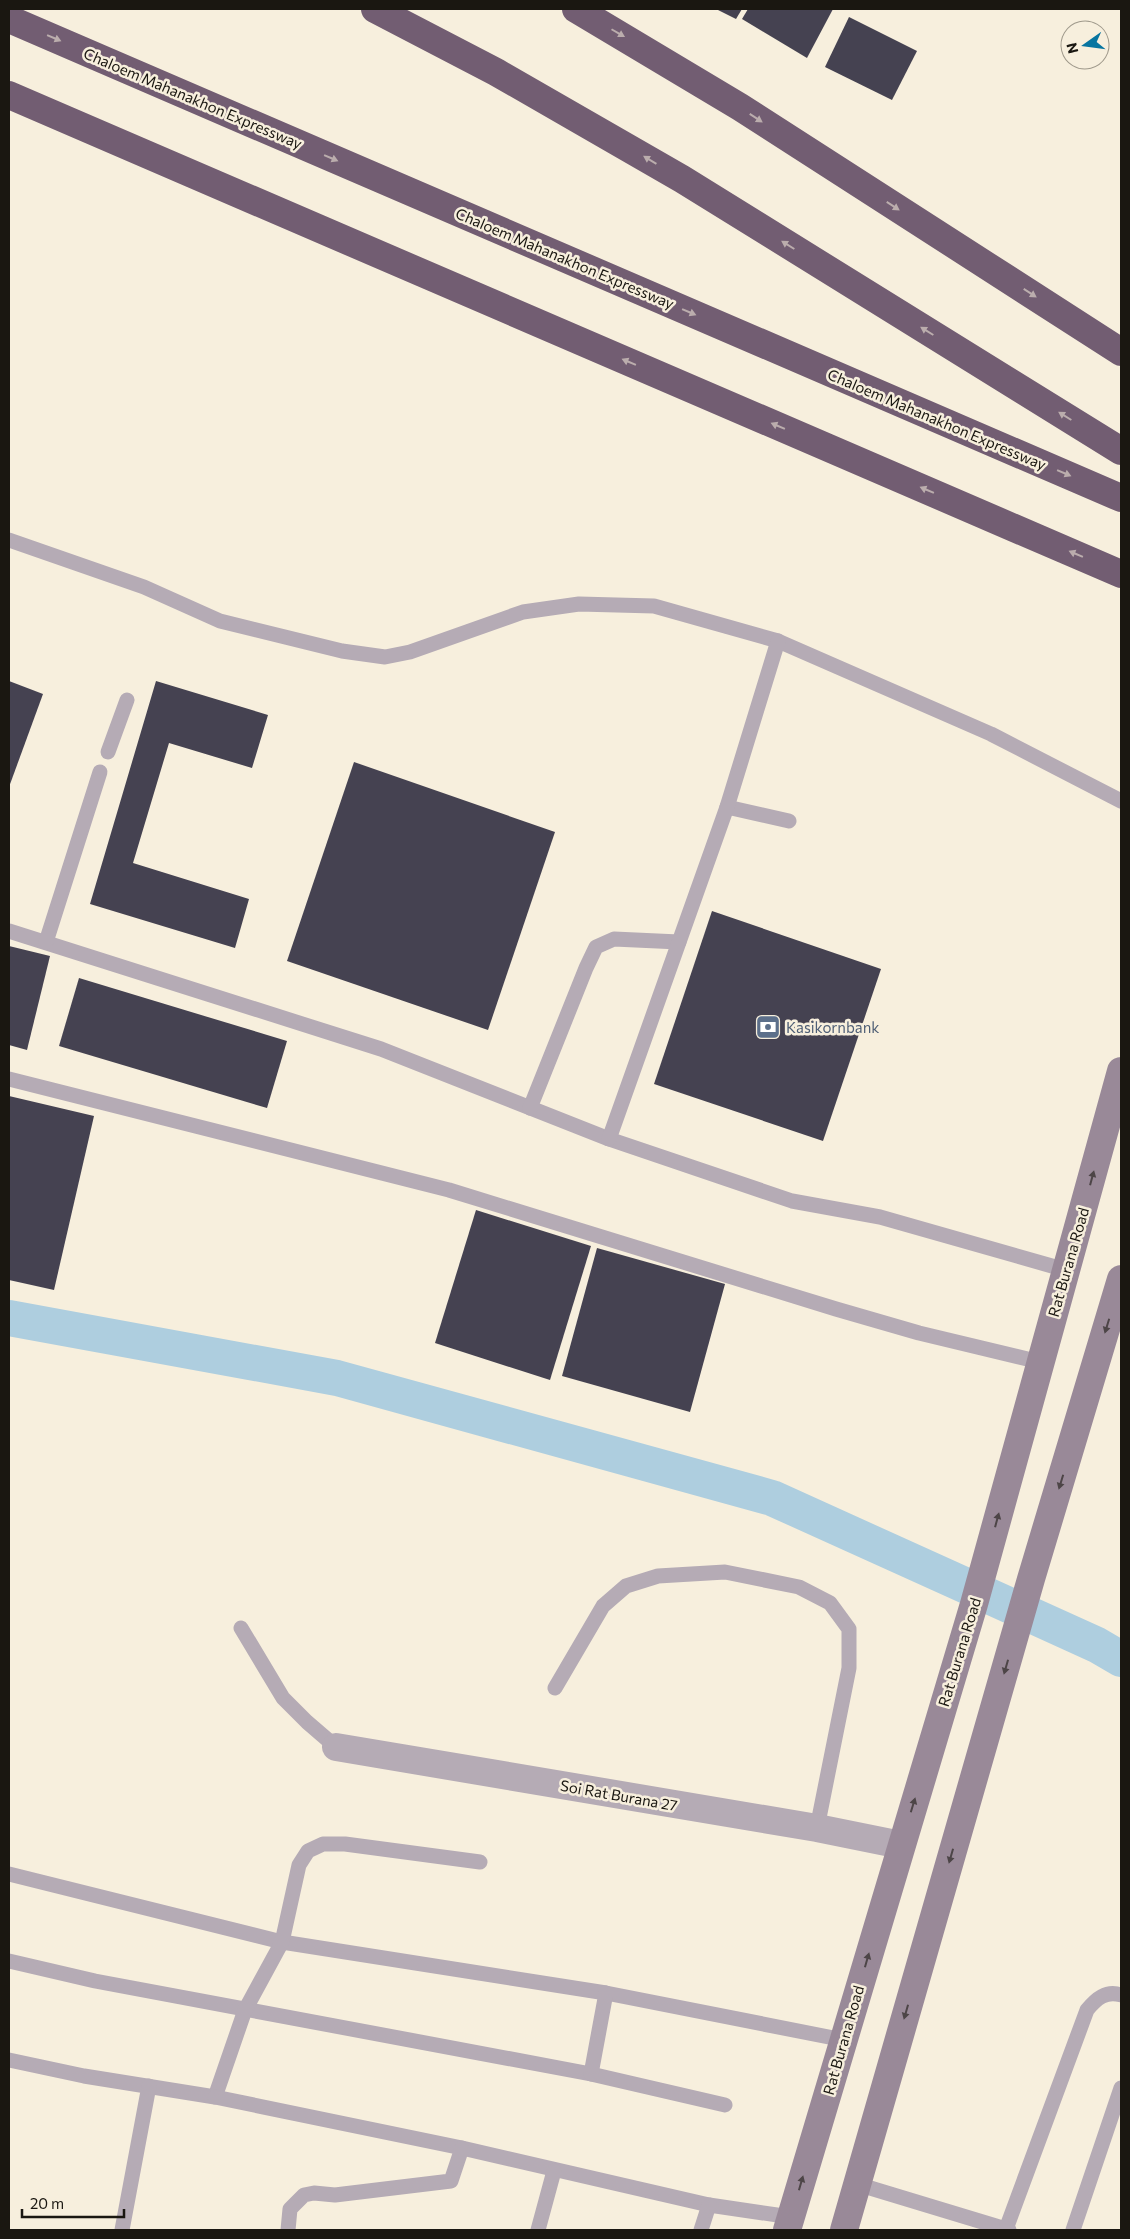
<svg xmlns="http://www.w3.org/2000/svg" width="1130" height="2239" viewBox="0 0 1130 2239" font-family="Commissioner,sans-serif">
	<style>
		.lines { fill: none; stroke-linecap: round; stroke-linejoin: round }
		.canal { stroke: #aecedf; stroke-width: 36 }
		.building { fill: #454251 }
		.service { stroke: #b5abb5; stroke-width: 15 }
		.minor { stroke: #b5abb5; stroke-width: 28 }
		.secondary { stroke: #998998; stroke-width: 28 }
		.motorway { stroke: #725d72; stroke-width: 28 }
		.oneway { fill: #bbadad }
		.oneway2 { fill: #4d4547 }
		.labels { text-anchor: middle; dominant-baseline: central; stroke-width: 5; stroke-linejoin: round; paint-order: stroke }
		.street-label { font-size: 15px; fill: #1a1711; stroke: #f7efdd }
		.service-label { font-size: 15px; fill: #4e5e75; stroke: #f7efdd; text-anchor: start }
	</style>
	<rect width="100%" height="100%" fill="#f7efdd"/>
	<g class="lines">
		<path class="canal" d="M 9,1318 L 337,1378 L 772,1498 L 1097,1645 L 1121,1659"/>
	</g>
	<g class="building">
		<path d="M 716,9 L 742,9 L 736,19 Z"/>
		<path d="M 748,9 L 833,9 L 807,58 L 742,19 Z"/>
		<path d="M 849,17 L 917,51 L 892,100 L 825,67 Z"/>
		<path d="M 9,681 L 43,694 L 9,787 Z"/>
		<path d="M 156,681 L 268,715 L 252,768 L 169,743 L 133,863 L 249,899 L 235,948 L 90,904 Z"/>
		<path d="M 354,762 L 555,832 L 488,1030 L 287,961 Z"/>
		<path d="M 712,911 L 881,969 L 823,1141 L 654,1084 Z"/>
		<path d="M 9,946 L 50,956 L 27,1050 L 9,1045 Z"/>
		<path d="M 79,978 L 287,1041 L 267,1108 L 59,1046 Z"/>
		<path d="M 9,1096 L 94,1116 L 54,1290 L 9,1280 Z"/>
		<path d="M 476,1210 L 591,1246 L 550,1380 L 435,1343 Z"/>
		<path d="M 597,1248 L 725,1284 L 690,1412 L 562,1376 Z"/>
	</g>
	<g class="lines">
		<g class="service">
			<path d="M 9,540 L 144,587 L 220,621 L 342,651 L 385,657 L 410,652 L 523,612 L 579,604 L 654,606 L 778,641 L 991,734 L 1121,801"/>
			<path d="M 108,752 L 127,700"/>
			<path d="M 727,807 L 789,821"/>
			<path d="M 9,931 L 381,1049 L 609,1139 L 792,1201 L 880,1217 L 1066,1270"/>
			<path d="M 46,942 L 100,772"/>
			<path d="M 9,1079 L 449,1190 L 836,1309 L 919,1333 L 1040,1362"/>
			<path d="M 530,1108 L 586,968 L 596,947 L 614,939 L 679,942"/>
			<path d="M 609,1139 L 727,807 L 778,641"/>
			<path d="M 241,1628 L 283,1698 L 307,1722 L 336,1747"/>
			<path d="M 555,1688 L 603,1606 L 626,1586 L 658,1576 L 725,1572 L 799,1587 L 830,1603 L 849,1629 L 849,1668 L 817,1828"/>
			<path d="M 9,1874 L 282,1942 L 606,1993 L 844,2040"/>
			<path d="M 9,1961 L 95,1981 L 591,2074 L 725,2105"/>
			<path d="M 9,2060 L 84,2076 L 215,2097 L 245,2010 L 282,1942 L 299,1865 L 308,1851 L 323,1844 L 345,1844 L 480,1862"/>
			<path d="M 591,2074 L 606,1993"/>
			<path d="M 215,2097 L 462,2148 L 709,2205 L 791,2217"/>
			<path d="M 857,2184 L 1009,2230"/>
			<path d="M 1006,2229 L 1087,2010 C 1096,1999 1106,1990 1121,1995"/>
			<path d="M 122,2230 L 149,2086"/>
			<path d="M 288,2230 L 290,2209 L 304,2195 L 314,2193 L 335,2195 L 451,2181 L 462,2148"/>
			<path d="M 538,2230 L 554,2171"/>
			<path d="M 701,2230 L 709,2205"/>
			<path d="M 1073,2230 L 1121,2088"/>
		</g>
		<path class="minor" d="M 336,1747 L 817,1828 L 901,1845"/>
		<g class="secondary">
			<path d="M 787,2230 L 974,1604 L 1121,1071"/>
			<path d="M 844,2230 L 1031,1579 L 1121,1279"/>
		</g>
		<g class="motorway">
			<path d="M 375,9 L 496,72 L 682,179 L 1121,451"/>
			<path d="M 576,9 L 740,107 L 1121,352"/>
			<path d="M 9,19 L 1121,498"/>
			<path d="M 9,95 L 1121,574"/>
		</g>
	</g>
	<defs><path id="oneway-solid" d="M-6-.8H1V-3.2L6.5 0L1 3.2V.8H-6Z" transform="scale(1.25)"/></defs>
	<g class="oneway">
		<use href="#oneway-solid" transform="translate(618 33) rotate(30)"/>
		<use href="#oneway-solid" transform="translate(54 38) rotate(23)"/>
		<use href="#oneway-solid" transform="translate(756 118) rotate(33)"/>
		<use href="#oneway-solid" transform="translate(331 158) rotate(23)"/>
		<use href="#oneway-solid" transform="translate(650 160) rotate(-149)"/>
		<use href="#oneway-solid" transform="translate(893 206) rotate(33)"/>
		<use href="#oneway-solid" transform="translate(788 245) rotate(-148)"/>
		<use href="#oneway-solid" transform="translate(1030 293) rotate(33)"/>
		<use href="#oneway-solid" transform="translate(689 312) rotate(23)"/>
		<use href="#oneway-solid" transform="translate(927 331) rotate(-148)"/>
		<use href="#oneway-solid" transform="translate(629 362) rotate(-157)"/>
		<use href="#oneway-solid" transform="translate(1065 416) rotate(-148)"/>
		<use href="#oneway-solid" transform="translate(778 426) rotate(-157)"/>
		<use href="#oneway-solid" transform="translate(1064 473) rotate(23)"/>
		<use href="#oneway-solid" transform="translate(927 490) rotate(-157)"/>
		<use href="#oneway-solid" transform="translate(1076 554) rotate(-157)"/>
	</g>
	<g class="oneway2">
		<use href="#oneway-solid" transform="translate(1092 1178) rotate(-75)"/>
		<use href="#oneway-solid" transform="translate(1107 1326) rotate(107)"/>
		<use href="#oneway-solid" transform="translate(1061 1482) rotate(107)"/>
		<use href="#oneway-solid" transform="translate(997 1520) rotate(-75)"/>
		<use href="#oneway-solid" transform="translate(1006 1667) rotate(106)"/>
		<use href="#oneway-solid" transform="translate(913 1805) rotate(-73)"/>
		<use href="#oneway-solid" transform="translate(951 1856) rotate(106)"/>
		<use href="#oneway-solid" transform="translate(867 1960) rotate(-74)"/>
		<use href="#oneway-solid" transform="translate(906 2012) rotate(106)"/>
		<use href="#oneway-solid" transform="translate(801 2183) rotate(-74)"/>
	</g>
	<defs>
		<symbol id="bank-square" viewBox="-11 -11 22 22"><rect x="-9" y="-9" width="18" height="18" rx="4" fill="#5c6f8a" stroke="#f7efdd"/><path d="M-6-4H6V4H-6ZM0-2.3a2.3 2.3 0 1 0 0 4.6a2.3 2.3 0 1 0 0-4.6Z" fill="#fff"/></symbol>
	</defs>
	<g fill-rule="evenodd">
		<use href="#bank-square" x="754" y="1013" width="28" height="28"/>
	</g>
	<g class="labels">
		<g class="street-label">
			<text transform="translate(193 98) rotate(23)">Chaloem Mahanakhon Expressway</text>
			<text transform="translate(565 258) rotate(23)">Chaloem Mahanakhon Expressway</text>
			<text transform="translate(937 419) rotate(23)">Chaloem Mahanakhon Expressway</text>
			<text transform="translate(1068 1262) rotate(-74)">Rat Burana Road</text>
			<text transform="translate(959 1652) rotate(-73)">Rat Burana Road</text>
			<text transform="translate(619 1795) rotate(10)">Soi Rat Burana 27</text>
			<text transform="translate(843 2040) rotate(-74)">Rat Burana Road</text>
		</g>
		<g class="service-label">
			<text x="786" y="1027">Kasikornbank</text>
		</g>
	</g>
	<rect width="1130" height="2239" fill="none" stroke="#1a1711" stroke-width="20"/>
	<g transform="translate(1085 45) rotate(256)"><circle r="24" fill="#f7efdd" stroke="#9f998b"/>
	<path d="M0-4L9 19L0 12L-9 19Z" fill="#0775a0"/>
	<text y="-8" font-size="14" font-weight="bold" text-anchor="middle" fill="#1a1711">N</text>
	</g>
	<path d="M22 2209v8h102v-8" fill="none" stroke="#1a1711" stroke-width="2.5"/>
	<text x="30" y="2209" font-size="15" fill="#1a1711" stroke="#f7efdd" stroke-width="4" paint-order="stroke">20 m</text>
</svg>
